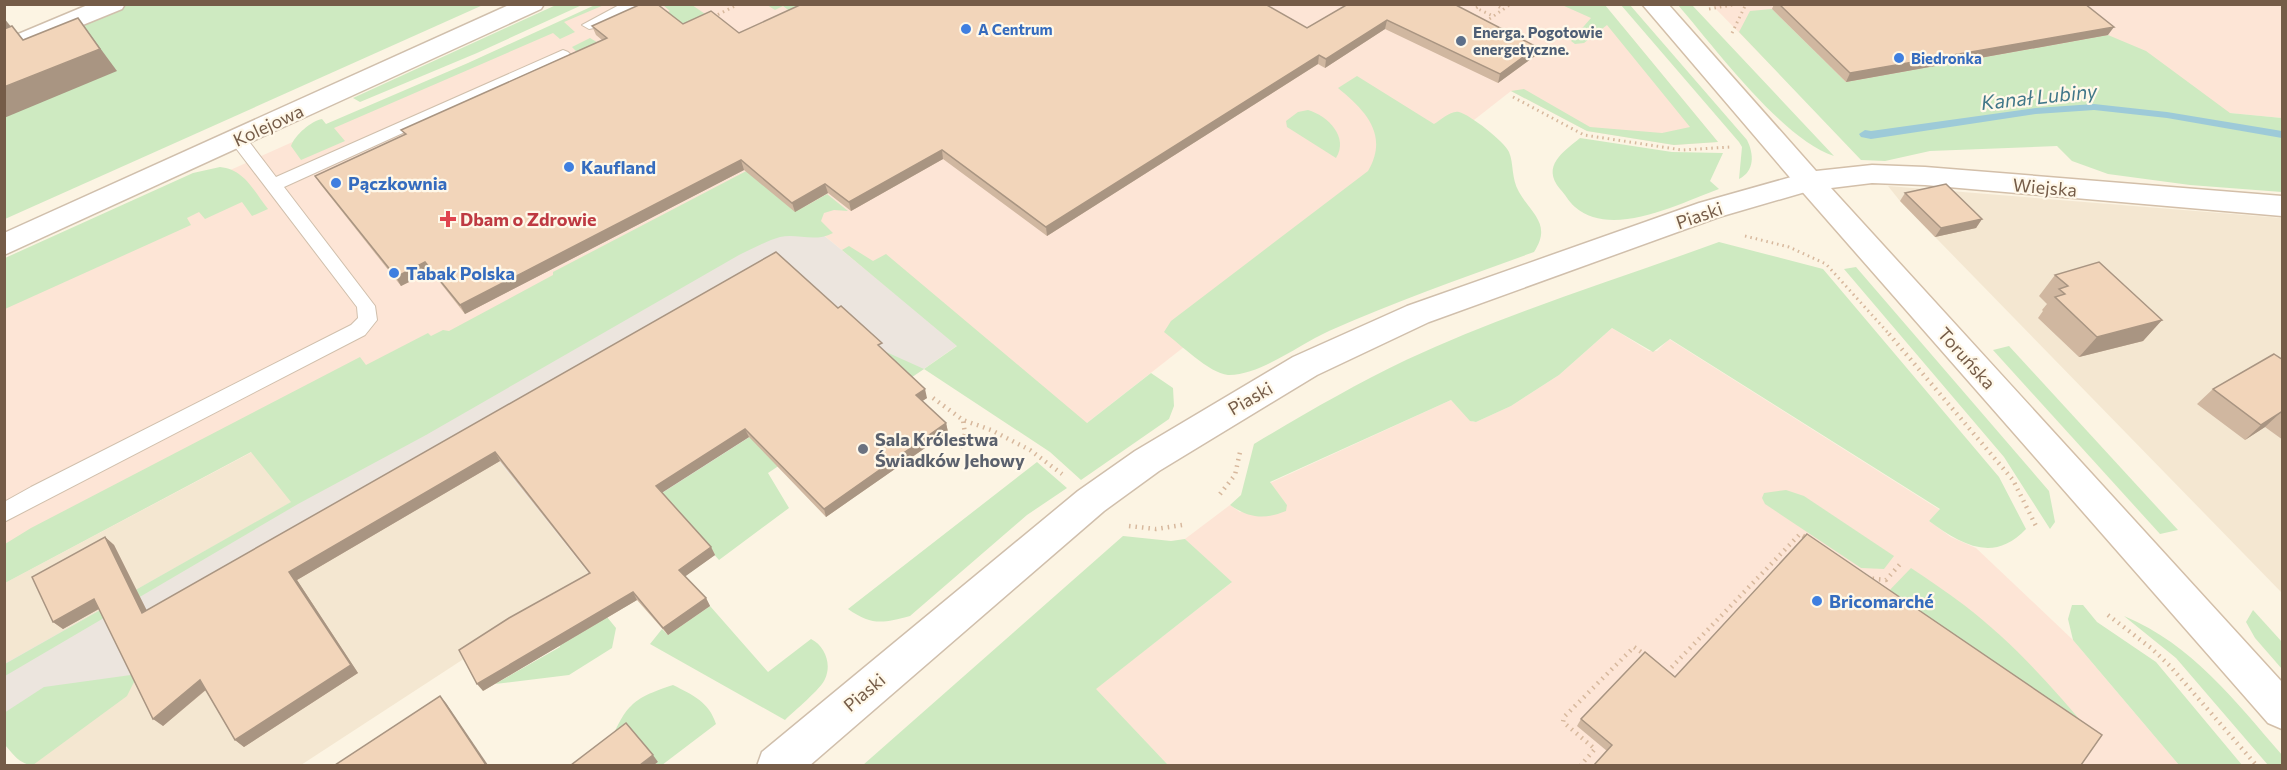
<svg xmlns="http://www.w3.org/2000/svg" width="2287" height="770" viewBox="0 0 2287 770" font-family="Commissioner,sans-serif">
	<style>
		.residential { fill: #f4e7d1 }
		.commercial { fill: #fde5d6 }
		.industrial { fill: #ece5de }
		.green { fill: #ceeac1 }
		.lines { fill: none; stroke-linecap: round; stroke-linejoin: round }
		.stream { fill: #9dcad8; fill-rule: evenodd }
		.lane-casing { stroke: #d0bfac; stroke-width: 2 }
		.street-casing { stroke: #d0bfac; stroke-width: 3 }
		.secondary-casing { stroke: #d3bfa9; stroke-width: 3 }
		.path-far1 { stroke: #d7b89d; stroke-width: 3; stroke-dasharray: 1.5 4; stroke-linecap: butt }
		.path { stroke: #d7b89d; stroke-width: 4.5; stroke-dasharray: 1.5 5; stroke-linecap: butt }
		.lane { fill: #fff; fill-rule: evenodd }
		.street { fill: #fff; fill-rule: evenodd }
		.secondary { fill: #fff; fill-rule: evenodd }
		.wall { fill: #d0b7a0 }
		.shaded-wall { fill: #a99582 }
		.building { fill: #f2d5ba; stroke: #a99582; stroke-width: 1.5 }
		.shop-dot { fill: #3f7fe0; stroke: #fff8e9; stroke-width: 2 }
		.service-dot { fill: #5c6f8a; stroke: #fff8e9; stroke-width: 2 }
		.health-dot { fill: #e0444e; stroke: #fff8e9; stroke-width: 2 }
		.worship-dot { fill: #6b7280; stroke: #fff8e9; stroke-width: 2 }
		.labels { text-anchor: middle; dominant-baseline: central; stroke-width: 4.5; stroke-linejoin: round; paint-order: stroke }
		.far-shop-label { font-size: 15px; font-weight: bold; fill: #366cbe; stroke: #fff8e9; text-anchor: start }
		.far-service-label { font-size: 15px; font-weight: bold; fill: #4e5e75; stroke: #fff8e9; text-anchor: start }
		.street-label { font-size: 18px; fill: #755c48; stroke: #fff8e9 }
		.shop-label { font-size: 18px; font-weight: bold; fill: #366cbe; stroke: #fff8e9; text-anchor: start }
		.health-label { font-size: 18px; font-weight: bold; fill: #be3a42; stroke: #fff8e9; text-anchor: start }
		.worship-label { font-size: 18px; font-weight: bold; fill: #5b616d; stroke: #fff8e9; text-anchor: start }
		.water-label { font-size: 20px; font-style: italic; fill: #417789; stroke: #fff8e9 }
	</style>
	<rect width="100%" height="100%" fill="#fcf4e3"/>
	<g class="residential">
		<path d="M 1888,186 L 2282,218 L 2282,593 L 1900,201 Z"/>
		<path d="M 252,452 L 292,502 L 5,664 L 5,583 Z"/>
		<path d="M 499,461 L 591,576 L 301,765 L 29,765 L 15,744 Z"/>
	</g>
	<g class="commercial">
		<path d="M 598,5 L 1577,5 L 1623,27 L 1718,142 L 1674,145 L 1587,131 L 1511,91 L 1069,437 L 759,182 L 5,583 L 5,271 Z"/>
		<path d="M 1712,5 L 2282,5 L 2282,118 L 2230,113 L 1812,107 Z"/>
		<path d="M 1612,328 L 1649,351 L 1657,351 L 1669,339 L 1940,510 L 1929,521 L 1951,537 L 1976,548 L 2073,640 L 2179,765 L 1168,765 L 1095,689 L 1231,583 L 1185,539 L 1230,505 L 1240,512 L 1287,505 L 1270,483 L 1451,400 L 1473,422 L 1476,422 L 1511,406 L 1559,375 Z"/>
	</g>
	<path class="industrial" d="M 800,216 L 958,345 L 908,380 L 591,576 L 499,461 L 15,744 L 5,732 L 4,664 Z"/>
	<g class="green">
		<path d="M 113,5 L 483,5 L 5,219 L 4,49 Z"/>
		<path d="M 556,5 L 582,5 L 477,53 L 360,102 L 353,98 Z"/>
		<path d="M 595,5 L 604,5 L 564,22 L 575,32 L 560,39 L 553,33 L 334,128 L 345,141 L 301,160 L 291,146 C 295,135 311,121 322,119 L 326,124 L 468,63 Z"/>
		<path d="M 663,5 L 692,5 L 708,16 L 582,57 L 572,47 L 590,38 L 600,44 L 670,11 Z"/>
		<path d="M 767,5 L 797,5 L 921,95 L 804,207 L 827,194 L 848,211 L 834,210 L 824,213 L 821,221 L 833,233 C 814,243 798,233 780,237 C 766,241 752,249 739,255 L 426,435 L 298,504 L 5,676 L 5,664 L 291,502 L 251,452 L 5,583 L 5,544 L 31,528 L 360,357 L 366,365 L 428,333 L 431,336 L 443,330 L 449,331 L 553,275 L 553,272 L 848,118 L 799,18 L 783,6 L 775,10 Z"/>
		<path d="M 1562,5 L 1605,5 L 1718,142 L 1674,145 L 1587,131 L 1511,91 L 1524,89 L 1590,127 L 1662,133 L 1690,127 L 1607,25 L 1584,43 L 1575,44 L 1571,41 L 1591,18 Z"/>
		<path d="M 1621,5 L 1630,5 L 1747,140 C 1754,154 1755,171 1739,179 L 1742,147 L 1739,142 Z"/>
		<path d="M 1678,5 L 1692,5 L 1834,156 C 1782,139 1715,48 1678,5 Z"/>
		<path d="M 1772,9 L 1846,82 L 2108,35 L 2146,51 L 2230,113 L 2282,118 L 2282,192 L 2190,185 L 2108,174 L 2072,161 L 2057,146 L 1930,151 L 1885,161 L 1861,160 L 1739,32 L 1750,11 Z"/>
		<path d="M 1357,76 L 1434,124 C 1441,120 1451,110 1459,112 C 1469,114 1505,142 1509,152 C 1514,164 1511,178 1519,192 C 1532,215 1552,224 1534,252 C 1465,277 1396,301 1329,331 C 1300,344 1259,376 1228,375 C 1209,373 1180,344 1164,332 L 1171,321 L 1368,171 C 1389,135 1366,111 1338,88 Z"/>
		<path d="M 1308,110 C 1328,116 1349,137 1336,158 L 1287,127 L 1286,121 L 1298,112 Z"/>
		<path d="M 1580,138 L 1672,152 L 1723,153 L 1710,181 L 1719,189 C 1680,203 1612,239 1575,207 C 1569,202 1565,194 1560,189 C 1541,166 1563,152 1580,138 Z"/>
		<path d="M 220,167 C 244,169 254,191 268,209 L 252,216 L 242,202 L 205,219 L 199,212 L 187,218 L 191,225 L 5,309 L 5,258 L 193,173 Z"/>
		<path d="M 1719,242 L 1823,269 L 1999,477 L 2026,529 C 1993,564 1961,544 1929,521 L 1940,509 L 1670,339 L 1653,352 L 1612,328 L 1559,375 L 1511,406 L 1476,422 L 1470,421 L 1451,400 L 1270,482 L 1287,505 L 1286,511 C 1264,520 1249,518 1230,505 L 1241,495 L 1254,444 C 1304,414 1354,385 1406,360 C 1507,313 1615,280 1719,242 Z"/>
		<path d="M 849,246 L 873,261 L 886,254 L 1087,423 L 1151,373 L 1173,388 L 1174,406 L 1169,419 L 1081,480 L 1050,452 L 924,369 L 768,473 L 789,508 L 719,560 L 687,524 L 634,511 L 884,351 L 924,369 L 957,346 L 842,250 Z"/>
		<path d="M 1856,267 L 2049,491 L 2055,522 L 2050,529 L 2004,457 L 1844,269 Z"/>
		<path d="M 2009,346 L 2178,530 L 2160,534 L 1993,350 Z"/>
		<path d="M 1037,462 L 1067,488 L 1027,515 L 910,616 C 883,623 872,626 848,609 Z"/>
		<path d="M 1786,490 L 1804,496 L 1894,556 L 1884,569 L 1861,568 L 1765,504 L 1762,498 L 1764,493 Z"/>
		<path d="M 1123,536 L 1171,541 L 1185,539 L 1232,582 L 1096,689 L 1168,765 L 863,765 Z"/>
		<path d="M 1911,568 C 1929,580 1947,592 1964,605 C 2011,641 2052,686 2090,732 L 1883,597 Z"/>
		<path d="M 2072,605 L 2083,605 L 2097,622 L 2156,662 L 2242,765 L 2179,765 L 2073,640 L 2068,619 Z"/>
		<path d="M 710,606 L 768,672 L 811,639 C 825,646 832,664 825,679 C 822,688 793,712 785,720 L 650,644 L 662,629 L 668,635 Z"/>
		<path d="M 2253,610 L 2282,642 L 2282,669 L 2255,638 L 2246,622 Z"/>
		<path d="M 2124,616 C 2193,645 2235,701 2282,755 L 2282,765 L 2268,765 L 2176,658 Z"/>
		<path d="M 607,617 L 616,628 L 612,648 L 569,675 L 495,684 L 560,647 L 559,643 Z"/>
		<path d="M 138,674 L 127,696 L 33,765 C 20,765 12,753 5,745 L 4,713 L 44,687 Z"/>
		<path d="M 673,685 C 693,695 709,702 716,724 L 662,765 L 654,765 L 658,762 L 608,747 C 626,706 630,699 673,685 Z"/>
	</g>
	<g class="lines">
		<path class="stream" d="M 2094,104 L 2167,112 L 2282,131 L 2282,138 L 2167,118 L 2094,110 L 2036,114 L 1871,139 L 1861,137 L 1859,134 L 1865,130 L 1871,131 L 2036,108 Z"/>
		<defs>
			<g id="lane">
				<path d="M 621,4 L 641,4 L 594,28 L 589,29 L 582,25 Z"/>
				<path d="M 563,50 L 568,52 L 571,55 L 568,58 L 284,187 L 375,306 L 377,320 L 365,335 L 4,522 L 4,502 L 31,487 L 351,325 L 358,318 L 357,307 L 232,143 L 230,139 L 232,135 L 244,135 L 276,177 Z"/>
			</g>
			<g id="street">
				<path d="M 90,4 L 125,4 L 122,9 L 4,57 L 4,40 Z"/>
				<path d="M 511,4 L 544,4 L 541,9 L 4,255 L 4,233 Z"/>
				<path d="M 1809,172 L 1819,174 L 1823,181 L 1819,188 L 1719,217 L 1429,322 L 1317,375 L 1159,471 L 1104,511 L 809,766 L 757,766 L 762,752 L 1078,491 L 1135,451 L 1293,357 L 1407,306 L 1699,203 Z"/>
			</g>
			<path id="secondary" d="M 1642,4 L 1668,4 L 1816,171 L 1872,165 L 1925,167 L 2282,196 L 2282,216 L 1925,185 L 1872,183 L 1831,188 L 2282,682 L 2282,729 L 2268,723 L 1799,188 Z"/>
		</defs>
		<use href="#lane" class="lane-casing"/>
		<use href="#street" class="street-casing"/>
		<use href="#secondary" class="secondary-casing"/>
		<g class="path-far1">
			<path d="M 1482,4 L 1476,8 L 1493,16"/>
			<path d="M 1494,4 L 1503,9"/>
			<path d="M 1709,9 L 1738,4"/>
			<path d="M 713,17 L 739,4"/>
			<path d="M 1485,22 L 1511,4"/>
			<path d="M 1732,33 L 1746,4"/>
			<path d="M 1513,97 L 1584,135 L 1682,150 L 1731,147"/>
			<path d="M 1745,236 L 1789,247 L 1826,264 L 1890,335"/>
		</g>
		<g class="path">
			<path d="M 1889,334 L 2013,480 L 2037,528"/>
			<path d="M 933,398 L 963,420 L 991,430 L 1030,450 L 1062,474"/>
			<path d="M 960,448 L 965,434 L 963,420"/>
			<path d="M 1220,494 L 1235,475 L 1240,452"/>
			<path d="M 1129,526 L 1156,529 L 1182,525"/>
			<path d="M 1866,578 L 1886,580 L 1902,562"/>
			<path d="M 2108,615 L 2151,648 L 2170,666 L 2257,766"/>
			<path d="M 1667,672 L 1800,534 L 1808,539"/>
			<path d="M 1580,766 L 1595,749 L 1563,722 L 1564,717 L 1634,647 L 1647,656"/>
		</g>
		<use href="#lane" class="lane"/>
		<use href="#street" class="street"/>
		<use href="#secondary" class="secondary"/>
	</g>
	<g class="wall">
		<path d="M 1348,4 L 1537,47 L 1535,56 L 1498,83 L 1385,29 L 1325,68 L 1318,64 L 1047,236 L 943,159 L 851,211 L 828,193 L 795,212 L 744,170 L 465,314 L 431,271 L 401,286 L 321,185 L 315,176 L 405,135 L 401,130 L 602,40 L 596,35 L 592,26 L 683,24 L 739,33 L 1307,28 Z"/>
		<path d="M 1774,4 L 2085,4 L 2108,35 L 1846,82 L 1772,9 Z"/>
		<path d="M 1905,193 L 1982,219 L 1976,228 L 1935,237 L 1900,201 Z"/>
		<path d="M 776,252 L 883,350 L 927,398 L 922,401 L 946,423 L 948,432 L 826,517 L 749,437 L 662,492 L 711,547 L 715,555 L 685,576 L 706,598 L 710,606 L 668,635 L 637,600 L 483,691 L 589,573 L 500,461 L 297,580 L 358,673 L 244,747 L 235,740 L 206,690 L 163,726 L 99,609 L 63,629 L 53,622 L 105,537 L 114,545 L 147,611 Z"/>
		<path d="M 2055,275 L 2162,320 L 2143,341 L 2079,357 L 2038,318 L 2043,311 L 2042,310 L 2047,304 L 2039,296 Z"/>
		<path d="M 2283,360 L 2283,440 L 2265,427 L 2245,440 L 2197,404 L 2213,389 Z"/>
		<path d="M 1675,677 L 1607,751 L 1577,726 L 1581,719 Z"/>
	</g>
	<g class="shaded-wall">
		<path d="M 4,18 L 16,33 L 4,39 Z"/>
		<path d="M 78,18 L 117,71 L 4,118 L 4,87 Z"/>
		<path d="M 1387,20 L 1385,29 L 1325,68 L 1326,59 Z"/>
		<path d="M 2114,27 L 2108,35 L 1846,82 L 1850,73 Z"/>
		<path d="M 1537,47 L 1535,56 L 1498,83 L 1500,74 Z"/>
		<path d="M 1319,55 L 1318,64 L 1047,236 L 1046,227 Z"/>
		<path d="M 942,150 L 943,159 L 851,211 L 849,202 Z"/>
		<path d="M 741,160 L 744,170 L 465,314 L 460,305 Z"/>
		<path d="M 825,184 L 828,193 L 795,212 L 792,203 Z"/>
		<path d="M 1982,219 L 1976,228 L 1935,237 L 1941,228 Z"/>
		<path d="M 425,262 L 431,271 L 401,286 L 396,277 Z"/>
		<path d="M 2162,320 L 2143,341 L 2079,357 L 2097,337 Z"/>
		<path d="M 925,389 L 927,398 L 918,404 L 916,395 Z"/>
		<path d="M 2281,412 L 2265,427 L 2245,440 L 2261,425 Z"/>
		<path d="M 946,423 L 948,432 L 826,517 L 824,509 Z"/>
		<path d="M 745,429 L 749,437 L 660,494 L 656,486 Z"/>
		<path d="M 495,452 L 500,461 L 297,580 L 358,673 L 244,747 L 235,740 L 289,572 Z"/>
		<path d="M 105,537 L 114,545 L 152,621 L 142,613 Z"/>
		<path d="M 711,547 L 715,555 L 683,578 L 679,570 Z"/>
		<path d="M 633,592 L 637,600 L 483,691 L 477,684 Z"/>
		<path d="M 706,598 L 710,606 L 668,635 L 663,628 Z"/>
		<path d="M 94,599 L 104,606 L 63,629 L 53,622 Z"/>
		<path d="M 200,680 L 209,687 L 163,726 L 153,719 Z"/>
		<path d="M 440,696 L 446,703 L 488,765 L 486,765 Z"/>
		<path d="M 653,755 L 658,762 L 654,765 L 640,765 Z"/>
	</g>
	<g class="building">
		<path d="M 641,4 L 657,4 L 683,24 L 711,11 L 739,33 L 802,4 L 1265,4 L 1307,28 L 1348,4 L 1454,4 L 1537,47 L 1500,74 L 1387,20 L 1326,59 L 1319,55 L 1046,227 L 942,150 L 849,202 L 825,184 L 792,203 L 741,160 L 460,305 L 425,262 L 396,277 L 315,176 L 406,134 L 401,130 L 607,38 L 592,26 Z"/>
		<path d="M 1779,4 L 2085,4 L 2114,27 L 1850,73 Z"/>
		<path d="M 78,18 L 100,49 L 4,87 L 4,29 L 12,26 L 23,40 Z"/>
		<path d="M 1946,184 L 1982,219 L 1941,228 L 1905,193 Z"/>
		<path d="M 776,252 L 838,308 L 841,306 L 882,343 L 878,345 L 925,389 L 916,395 L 946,423 L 824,509 L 745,429 L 656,486 L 711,547 L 679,570 L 706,598 L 663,628 L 633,592 L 477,684 L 459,650 L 509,618 L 590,573 L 495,452 L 289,572 L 351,665 L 235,740 L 200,680 L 153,719 L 94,599 L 53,622 L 32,577 L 105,537 L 142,613 Z"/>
		<path d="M 2099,262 L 2162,320 L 2097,337 L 2055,297 L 2065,294 L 2059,289 L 2068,286 L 2055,275 Z"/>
		<path d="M 2274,354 L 2283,360 L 2283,413 L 2281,412 L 2261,425 L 2213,389 Z"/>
		<path d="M 1807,534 L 2102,735 L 2081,765 L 1594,765 L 1612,745 L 1581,719 L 1645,652 L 1675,677 Z"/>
		<path d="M 440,696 L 486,765 L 335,765 Z"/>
		<path d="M 626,723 L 653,755 L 640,765 L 571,765 Z"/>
	</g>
	<g class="shop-dot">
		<circle cx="966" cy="29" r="6"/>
		<circle cx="1899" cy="58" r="6"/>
		<circle cx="569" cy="167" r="6"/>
		<circle cx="336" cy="183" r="6"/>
		<circle cx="394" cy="273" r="6"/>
		<circle cx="1817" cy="601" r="6"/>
	</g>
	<circle class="service-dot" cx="1461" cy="41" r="6"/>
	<path class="health-dot" d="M445 210h6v6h6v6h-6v6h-6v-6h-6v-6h6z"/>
	<circle class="worship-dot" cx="863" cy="449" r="6"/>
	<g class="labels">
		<g class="far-shop-label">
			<text x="978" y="29">A Centrum</text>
			<text x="1911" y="58">Biedronka</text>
		</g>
		<g class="far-service-label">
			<text x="1473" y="32">Energa. Pogotowie<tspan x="1473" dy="17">energetyczne.</tspan></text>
		</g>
		<g class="street-label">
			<text transform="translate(268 125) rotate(-25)">Kolejowa</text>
			<text transform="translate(2045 187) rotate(5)">Wiejska</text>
			<text transform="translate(1699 215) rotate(-19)">Piaski</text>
			<text transform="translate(1967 358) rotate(48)">Toruńska</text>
			<text transform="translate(1250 398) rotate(-30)">Piaski</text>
			<text transform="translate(864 692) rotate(-40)">Piaski</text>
		</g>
		<g class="shop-label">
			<text x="581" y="167">Kaufland</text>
			<text x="348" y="183">Pączkownia</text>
			<text x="406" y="273">Tabak Polska</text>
			<text x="1829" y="601">Bricomarché</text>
		</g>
		<g class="health-label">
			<text x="460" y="219">Dbam o Zdrowie</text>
		</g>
		<g class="worship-label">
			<text x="875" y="439">Sala Królestwa<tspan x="875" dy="21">Świadków Jehowy</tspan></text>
		</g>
		<g class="water-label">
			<text transform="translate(2039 96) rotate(-6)">Kanał Lubiny</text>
		</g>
	</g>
	<rect width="2287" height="770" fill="none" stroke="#755c48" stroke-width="12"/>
</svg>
